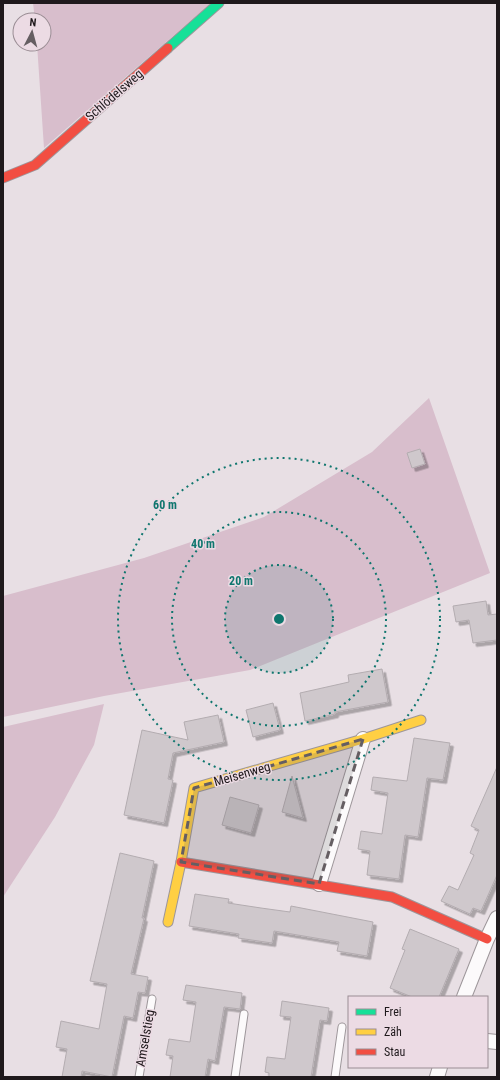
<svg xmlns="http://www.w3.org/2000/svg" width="500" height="1080" viewBox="0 0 500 1080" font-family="'Roboto Condensed',sans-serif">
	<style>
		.green { fill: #d8becc }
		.building { fill: #cfc8cc; stroke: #b3acb0; filter: url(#shadow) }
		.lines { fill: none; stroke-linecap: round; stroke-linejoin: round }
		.lane-casing { stroke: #9d969a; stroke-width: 9 }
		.street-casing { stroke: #9d969a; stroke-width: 16 }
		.fast-casing { stroke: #9d969a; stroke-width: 11 }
		.slow-casing { stroke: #9d969a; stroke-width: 11 }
		.jam-casing { stroke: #9d969a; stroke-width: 11 }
		.lane { stroke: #fcfafb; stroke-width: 7 }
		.street { stroke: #fcfafb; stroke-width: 14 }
		.fast { stroke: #16e098; stroke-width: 9 }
		.slow { stroke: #ffcf43; stroke-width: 9 }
		.jam { stroke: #f24e42; stroke-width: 9 }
		.marked { fill: #655e62; fill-opacity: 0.2; stroke: #655e62; stroke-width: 3; stroke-dasharray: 8 5; stroke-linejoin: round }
		.ring { fill: none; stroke: #0f766e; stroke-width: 2; stroke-dasharray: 2 4 }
		.labels { text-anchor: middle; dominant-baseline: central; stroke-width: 3; stroke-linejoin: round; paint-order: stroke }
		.street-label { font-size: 13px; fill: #1f191c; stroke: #ecdbe4 }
		.centre { fill: #0f766e; stroke: #ecdbe4; stroke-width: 2 }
		.ring-label { font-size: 12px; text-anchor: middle; font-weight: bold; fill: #0f766e; stroke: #ecdbe4; stroke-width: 3; stroke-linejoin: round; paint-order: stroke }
	</style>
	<defs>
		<filter id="shadow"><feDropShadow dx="3.5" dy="3.5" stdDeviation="0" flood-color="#0004"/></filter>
	</defs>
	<rect width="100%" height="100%" fill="#e8dfe4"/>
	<g class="green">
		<path d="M 33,3 L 211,3 L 44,148 L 37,44 L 44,44 L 44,20 L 35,20 Z"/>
		<path d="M 429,398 L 490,573 L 250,670 L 104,696 L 3,717 L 3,596 L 144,558 L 264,517 L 372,452 Z"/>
		<path d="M 104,704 L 94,745 L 55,817 L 3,897 L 3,727 Z"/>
	</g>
	<g class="building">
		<path d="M 420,449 L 425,464 L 412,468 L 407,453 Z"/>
		<path d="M 486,601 L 488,615 L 497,614 L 497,640 L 473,643 L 469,620 L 456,622 L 453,606 Z"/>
		<path d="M 382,669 L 388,702 L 335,712 L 335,714 L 305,721 L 300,693 L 349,682 L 348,675 Z"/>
		<path d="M 273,703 L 280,730 L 253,737 L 246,710 Z"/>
		<path d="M 218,715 L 224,742 L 173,753 L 168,779 L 173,780 L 164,823 L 124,815 L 142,730 L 188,740 L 184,722 Z"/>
		<path d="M 414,738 L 450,743 L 443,780 L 427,778 L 418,837 L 405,835 L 399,879 L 367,875 L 370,851 L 358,849 L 361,831 L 382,834 L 388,793 L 371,790 L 373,777 L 407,781 Z"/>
		<path d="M 497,767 L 497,875 L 481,911 L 473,908 L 470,914 L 441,901 L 449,886 L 458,890 L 474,855 L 470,853 L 479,830 L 471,826 Z"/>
		<path d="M 292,776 L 303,818 L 282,812 Z"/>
		<path d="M 230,797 L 259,805 L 251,833 L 222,825 Z"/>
		<path d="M 120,853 L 154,861 L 142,918 L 144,918 L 131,974 L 148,977 L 145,993 L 138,992 L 133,1018 L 124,1016 L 112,1077 L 82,1071 L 81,1077 L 62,1077 L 67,1049 L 56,1047 L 61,1021 L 99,1029 L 107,984 L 90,981 Z"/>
		<path d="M 195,894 L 229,899 L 228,903 L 261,908 L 290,912 L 291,906 L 373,922 L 367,956 L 337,951 L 339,942 L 274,931 L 272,943 L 238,938 L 239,934 L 189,926 Z"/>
		<path d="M 410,929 L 459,949 L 439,997 L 412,997 L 390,988 L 405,950 L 402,949 Z"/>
		<path d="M 186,985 L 242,993 L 240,1009 L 224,1007 L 215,1061 L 208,1059 L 205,1077 L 170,1077 L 173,1056 L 166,1055 L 169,1039 L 190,1042 L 196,1002 L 183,1000 Z"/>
		<path d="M 282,1001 L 329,1008 L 327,1021 L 320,1020 L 311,1077 L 269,1077 L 269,1073 L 265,1072 L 267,1057 L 285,1059 L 291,1017 L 280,1016 Z"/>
	</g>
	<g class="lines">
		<defs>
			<g id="lane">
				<path d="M 139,1077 L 152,999"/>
				<path d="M 235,1077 L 244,1014"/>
				<path d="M 335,1077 L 342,1027"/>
			</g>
			<g id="street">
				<path d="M 319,884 L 363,739"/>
				<path d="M 464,997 L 487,939 L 497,918"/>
				<path d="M 487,1041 L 497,1042"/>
				<path d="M 437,1077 L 440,1067"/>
			</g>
			<path id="fast" d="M 168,48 L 219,3"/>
			<path id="slow" d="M 168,922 L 181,862 L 194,788 L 363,739 L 421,720"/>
			<g id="jam">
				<path d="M 3,178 L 35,165 L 168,48"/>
				<path d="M 181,862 L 392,897 L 487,939"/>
			</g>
		</defs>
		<use href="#lane" class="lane-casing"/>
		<use href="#street" class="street-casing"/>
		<use href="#fast" class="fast-casing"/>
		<use href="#slow" class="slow-casing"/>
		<use href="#jam" class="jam-casing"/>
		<use href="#lane" class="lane"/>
		<use href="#street" class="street"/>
		<use href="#fast" class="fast"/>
		<use href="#slow" class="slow"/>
		<use href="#jam" class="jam"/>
	</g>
	<path class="marked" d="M 363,739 L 319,884 L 181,862 L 194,788 Z"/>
	<circle cx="279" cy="619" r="54" fill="#0f766e" fill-opacity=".12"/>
	<g class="ring">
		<circle cx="279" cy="619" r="54"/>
		<circle cx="279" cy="619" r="107"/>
		<circle cx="279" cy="619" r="161"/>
	</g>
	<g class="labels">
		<g class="street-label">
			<text transform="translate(114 95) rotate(-41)">Schlödelsweg</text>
			<text transform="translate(242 774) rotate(-16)">Meisenweg</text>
			<text transform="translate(145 1038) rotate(-80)">Amselstieg</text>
		</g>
	</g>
	<circle cx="279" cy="619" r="6" class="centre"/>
	<g class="ring-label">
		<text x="165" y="509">60 m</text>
		<text x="203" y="548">40 m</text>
		<text x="241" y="585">20 m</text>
	</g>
	<rect width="500" height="1080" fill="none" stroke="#1f191c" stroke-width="8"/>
	<rect x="348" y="996" width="140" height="72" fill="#ecdbe4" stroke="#9a8d94"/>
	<rect x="356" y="1009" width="20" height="6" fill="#16e098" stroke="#9a8d94"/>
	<text x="384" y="1016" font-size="12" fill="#1f191c">Frei</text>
	<rect x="356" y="1029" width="20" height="6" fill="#ffcf43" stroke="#9a8d94"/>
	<text x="384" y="1036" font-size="12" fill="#1f191c">Zäh</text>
	<rect x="356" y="1049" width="20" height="6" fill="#f24e42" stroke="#9a8d94"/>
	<text x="384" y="1056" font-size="12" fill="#1f191c">Stau</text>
	<g transform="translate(32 32) rotate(6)"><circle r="19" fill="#ecdbe4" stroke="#9a8d94"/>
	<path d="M0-3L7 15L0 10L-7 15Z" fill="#655e62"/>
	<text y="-6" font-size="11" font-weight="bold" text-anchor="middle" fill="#1f191c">N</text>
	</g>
</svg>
